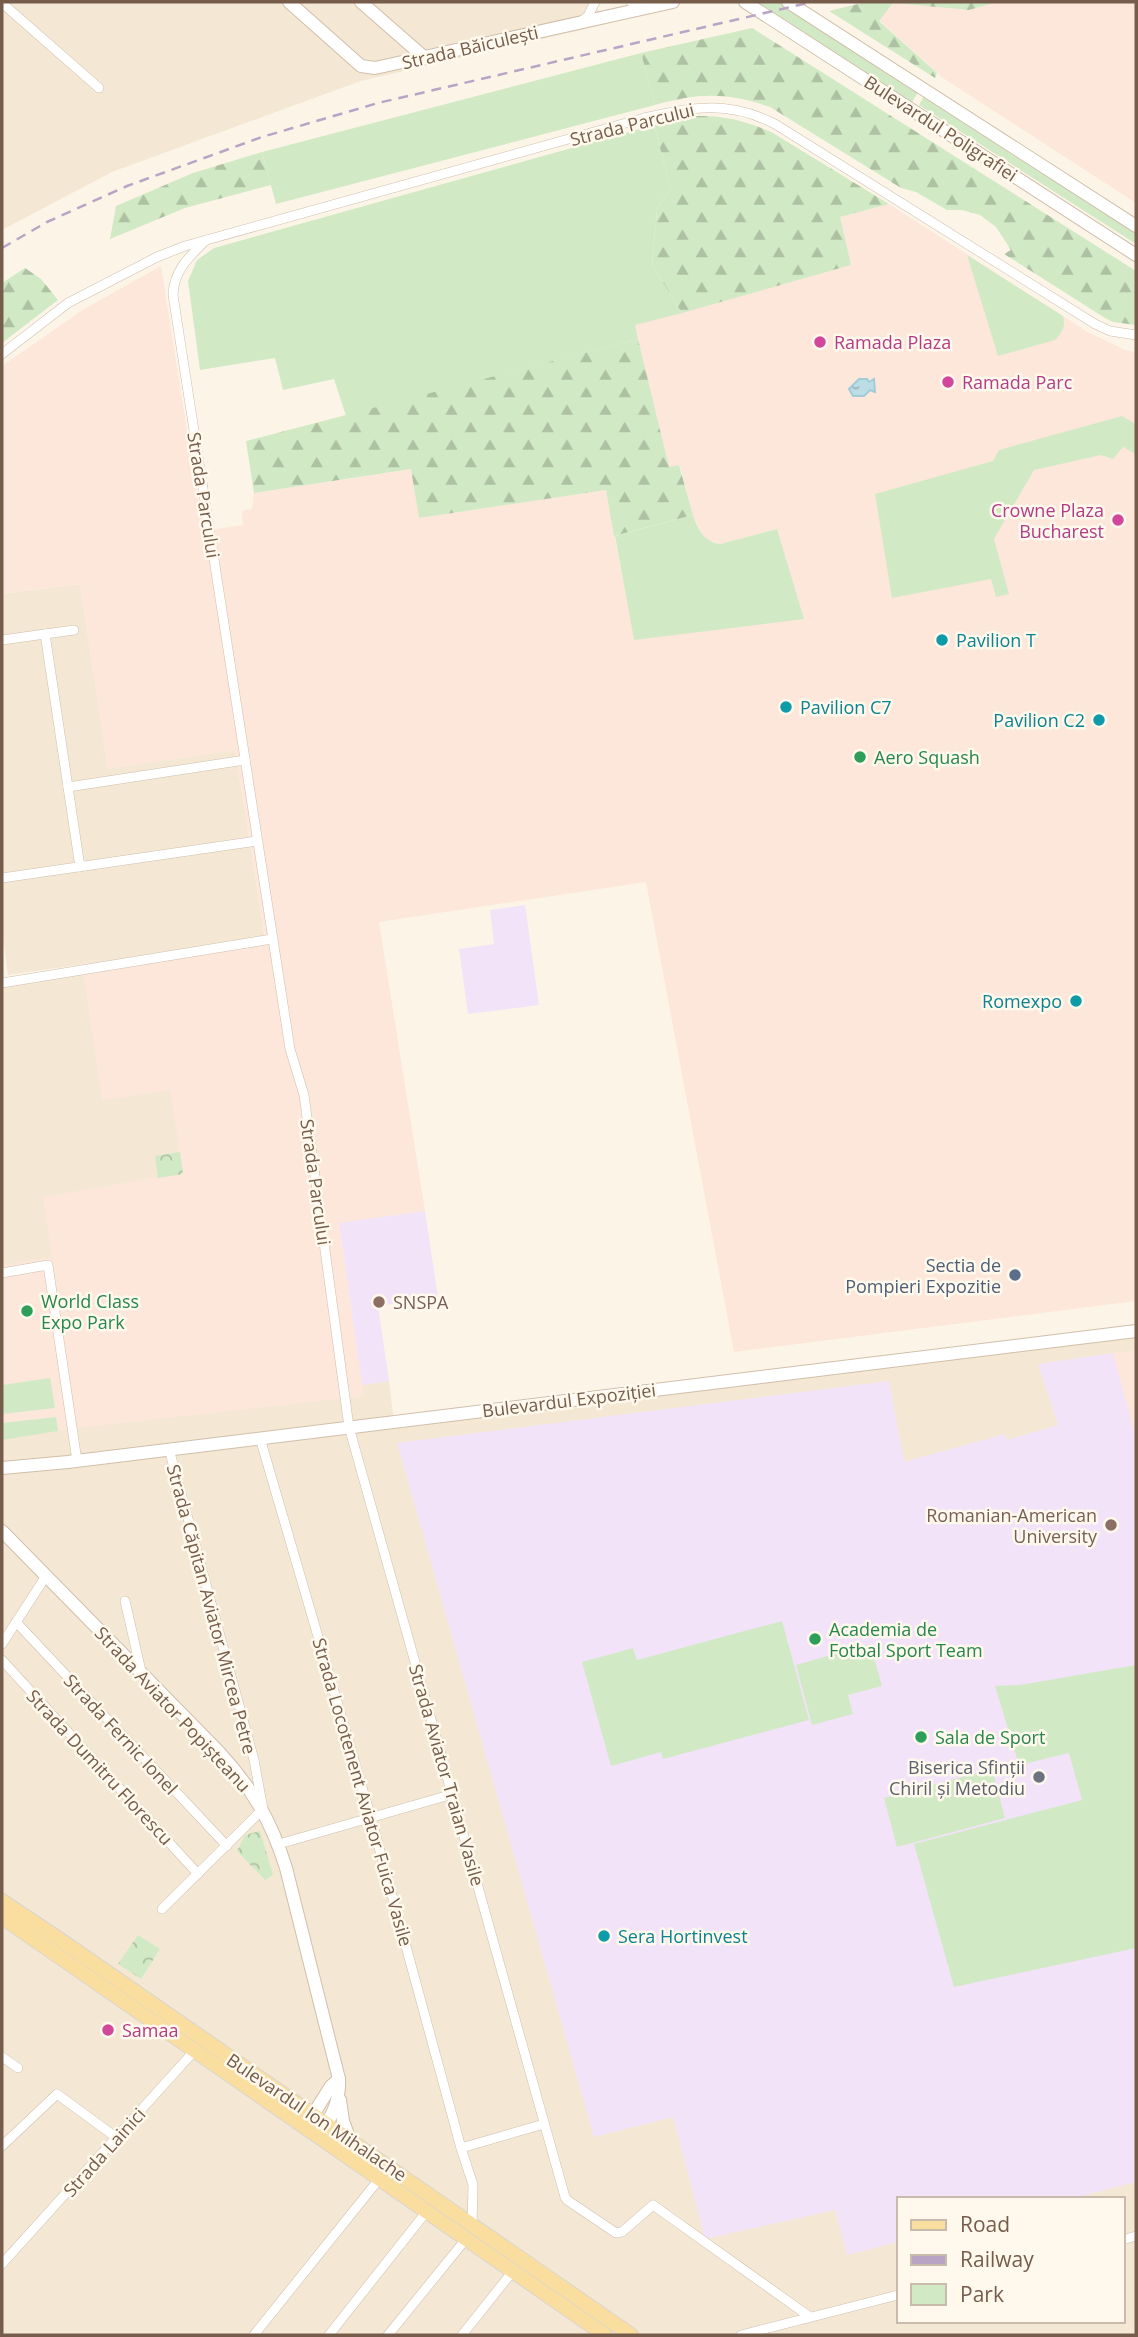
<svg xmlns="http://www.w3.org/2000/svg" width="1138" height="2337" viewBox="0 0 1138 2337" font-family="'Open Sans',sans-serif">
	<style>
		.residential { fill: #f4e8d5; fill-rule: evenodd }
		.commercial { fill: #fce7da }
		.education { fill: #f2e3f9 }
		.green { fill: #d1eac5 }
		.forest { fill: url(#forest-firs) }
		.park { fill: url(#park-crowns) }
		.water { fill: url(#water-ripples); stroke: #a1ccd8; stroke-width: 2 }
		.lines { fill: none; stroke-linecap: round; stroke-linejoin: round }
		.street-casing { stroke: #cebead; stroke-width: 10 }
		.secondary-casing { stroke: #d1beaa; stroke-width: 14 }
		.primary-casing { stroke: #dbd5d0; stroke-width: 16 }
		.street { stroke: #fff; stroke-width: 9 }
		.secondary { stroke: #fff; stroke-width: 12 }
		.primary { stroke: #fadea0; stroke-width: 14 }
		.rail { stroke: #b9a4c6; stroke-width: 2.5; stroke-dasharray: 10 7; stroke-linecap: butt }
		.hotel-dot { fill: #d1479c; stroke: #fff9ed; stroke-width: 2.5 }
		.culture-dot { fill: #0f9aa8; stroke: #fff9ed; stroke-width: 2.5 }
		.leisure-dot { fill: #2e9e5b; stroke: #fff9ed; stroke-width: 2.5 }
		.service-dot { fill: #5c6f8a; stroke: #fff9ed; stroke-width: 2.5 }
		.education-dot { fill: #8d6e63; stroke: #fff9ed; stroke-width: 2.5 }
		.worship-dot { fill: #6b7280; stroke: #fff9ed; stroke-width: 2.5 }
		.labels { text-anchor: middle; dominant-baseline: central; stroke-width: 5; stroke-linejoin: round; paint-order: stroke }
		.street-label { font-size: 18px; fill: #765d4b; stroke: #fff9ed }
		.hotel-label { font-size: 18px; fill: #b23c85; stroke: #fff9ed; text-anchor: start }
		.culture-label { font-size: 18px; fill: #0d838f; stroke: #fff9ed; text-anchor: start }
		.leisure-label { font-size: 18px; fill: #27864d; stroke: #fff9ed; text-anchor: start }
		.service-label { font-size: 18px; fill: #4e5e75; stroke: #fff9ed; text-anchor: end }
		.education-label { font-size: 18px; fill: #785e54; stroke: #fff9ed; text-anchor: start }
		.worship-label { font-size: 18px; fill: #5b616d; stroke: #fff9ed; text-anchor: end }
	</style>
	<defs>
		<pattern id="forest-firs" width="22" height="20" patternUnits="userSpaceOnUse" patternTransform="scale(1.75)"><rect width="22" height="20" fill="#d1eac5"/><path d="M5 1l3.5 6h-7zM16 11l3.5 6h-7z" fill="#aec1a2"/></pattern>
		<pattern id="park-crowns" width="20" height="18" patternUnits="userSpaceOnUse" patternTransform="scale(1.75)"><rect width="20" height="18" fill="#d1eac5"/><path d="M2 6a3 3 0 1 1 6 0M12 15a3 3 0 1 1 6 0" fill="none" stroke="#aec1a2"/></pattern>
		<pattern id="water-ripples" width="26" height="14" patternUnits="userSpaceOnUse" patternTransform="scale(1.75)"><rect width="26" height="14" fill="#bbdde6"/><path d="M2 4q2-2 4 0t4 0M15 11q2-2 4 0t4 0" fill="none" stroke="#9db6bc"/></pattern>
	</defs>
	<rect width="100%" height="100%" fill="#fcf5e7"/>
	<g class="residential">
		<path d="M 2,2 L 593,2 L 607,24 L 361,81 L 112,172 L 2,230 Z"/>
		<path d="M 80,584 L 108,768 L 235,750 L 265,938 L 8,975 L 2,930 L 2,594 Z"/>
		<path d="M 225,947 L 364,1396 L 362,1385 L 389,1381 L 394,1421 L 1136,1331 L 1136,2335 L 2,2335 L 2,983 ZM 898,2199 L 1122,2199 L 1122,2321 L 898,2321 Z"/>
	</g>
	<g class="commercial">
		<path d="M 998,2 L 1136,2 L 1136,203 L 943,78 L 879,20 L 893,3 L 969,10 Z"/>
		<path d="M 889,204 L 1086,331 L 1125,350 L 1136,352 L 1136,1301 L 734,1352 L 646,882 L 379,922 L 425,1211 L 339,1224 L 364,1396 L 77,1428 L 2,1440 L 2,1265 L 52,1257 L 43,1197 L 183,1173 L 170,1090 L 102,1100 L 82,964 L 265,937 L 235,750 L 108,769 L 80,584 L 2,594 L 2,366 L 84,309 L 161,266 L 203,531 L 243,525 L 242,511 L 252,509 L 254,493 L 412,469 L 419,518 L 606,490 L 634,640 L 777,529 L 720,544 L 707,540 L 702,535 L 693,515 L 680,466 L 669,468 L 634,325 L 851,265 L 839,217 Z"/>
		<path d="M 1136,1350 L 1136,1439 L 1113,1353 Z"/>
	</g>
	<g class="education">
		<path d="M 525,905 L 539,1005 L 468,1014 L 459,949 L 494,944 L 490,910 Z"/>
		<path d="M 425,1211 L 438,1297 L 378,1306 L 389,1381 L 362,1385 L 339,1223 Z"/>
		<path d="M 1113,1353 L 1136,1439 L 1136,2182 L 1070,2199 L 898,2199 L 898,2242 L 847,2255 L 835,2210 L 705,2239 L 673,2117 L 594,2137 L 397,1443 L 889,1381 L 904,1462 L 1005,1434 L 1007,1440 L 1058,1425 L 1038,1364 Z"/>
	</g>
	<g class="green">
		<path d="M 755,2 L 781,2 L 919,91 L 912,102 Z"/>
		<path d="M 641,53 L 655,105 L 276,204 L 262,152 Z"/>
		<path d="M 925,94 L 1136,230 L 1136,244 L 919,105 Z"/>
		<path d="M 654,125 L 671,189 L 657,209 L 652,265 L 682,313 L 635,325 L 638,339 L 346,416 L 334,379 L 283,390 L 275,358 L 200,370 L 188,281 L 197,260 L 214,248 Z"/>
		<path d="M 967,255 L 1063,316 C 1066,327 1062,333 1055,340 L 998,356 Z"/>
		<path d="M 1122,416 L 1136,424 L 1136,454 L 1123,447 L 1113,459 L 1101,455 L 1034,470 L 994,539 L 1009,594 L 996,597 L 991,579 L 892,598 L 875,494 L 993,461 L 999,450 Z"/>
		<path d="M 693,515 C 698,529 704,542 720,544 L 777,529 L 804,619 L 634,640 L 615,536 Z"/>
		<path d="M 50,1378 L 55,1408 L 2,1414 L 2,1385 Z"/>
		<path d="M 56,1417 L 58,1431 L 2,1440 L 2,1423 Z"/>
		<path d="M 782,1621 L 809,1720 L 663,1759 L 661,1752 L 611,1766 L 582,1662 L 633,1648 L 637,1660 Z"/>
		<path d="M 870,1644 L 882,1686 L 848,1695 L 853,1714 L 812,1725 L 796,1665 Z"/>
		<path d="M 1136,1665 L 1136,1948 L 954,1987 L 914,1844 L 1082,1800 L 1069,1753 L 1019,1765 L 995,1686 L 1020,1685 Z"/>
		<path d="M 992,1769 L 1005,1818 L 897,1847 L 884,1798 Z"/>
	</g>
	<g class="forest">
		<path d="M 866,2 L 998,2 L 969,10 L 893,3 L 879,21 L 937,73 L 935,78 L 829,11 Z"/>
		<path d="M 752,28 L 1136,271 L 1136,325 L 1113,322 L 1105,318 L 1004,254 L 1011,250 L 996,227 L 980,215 L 962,210 L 947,210 L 916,192 L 901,188 L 770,107 C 726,92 699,93 655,105 L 641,53 Z"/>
		<path d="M 696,116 C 724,115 747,121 773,133 L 889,204 L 840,217 L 851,265 L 682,313 L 652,265 L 657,209 L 671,189 L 654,125 Z"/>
		<path d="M 262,152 L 271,185 L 185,208 L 110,239 L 116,206 L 193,173 Z"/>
		<path d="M 25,268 L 41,279 L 58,300 L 2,343 L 2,283 Z"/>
		<path d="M 638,339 L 669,467 L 679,465 L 693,515 L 614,536 L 606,490 L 419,518 L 411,469 L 254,493 L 246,441 Z"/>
	</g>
	<g class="park">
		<path d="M 180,1152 L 183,1174 L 158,1178 L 155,1156 Z"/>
		<path d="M 260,1831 L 273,1875 L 265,1880 L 237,1851 L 245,1835 Z"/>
		<path d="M 138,1935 L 160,1949 L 141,1979 L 118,1964 Z"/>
	</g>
	<path class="water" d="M 859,379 L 867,379 L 869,382 L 874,379 L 875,392 L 870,390 L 864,396 L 853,396 L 849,389 Z"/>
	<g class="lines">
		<defs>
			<g id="street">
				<path d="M 631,2 L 648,5"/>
				<path d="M 2,3 L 99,88"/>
				<path d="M 580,22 L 588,16 L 595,2"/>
				<path d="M 206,240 C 189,257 174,270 173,295 L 290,1049 L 304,1095 L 349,1427 L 565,2197 L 567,2200 L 616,2233 L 622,2232 L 653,2205 L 810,2317"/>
				<path d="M 2,354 L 68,303 L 157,257 L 185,246 L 644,118 C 693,107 728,100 775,124 L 1095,324 L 1110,331 L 1136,335"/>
				<path d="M 45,634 L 80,867"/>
				<path d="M 2,640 L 74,630"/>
				<path d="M 68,787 L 245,760"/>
				<path d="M 2,878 L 257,841"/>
				<path d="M 2,983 L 272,939"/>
				<path d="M 2,1273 L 48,1265 L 77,1461"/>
				<path d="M 260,1438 L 371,1818 L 461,2148 L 473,2185 L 472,2226"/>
				<path d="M 125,1601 L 141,1671"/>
				<path d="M 16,1622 L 227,1846"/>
				<path d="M 2,1644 L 46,1576"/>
				<path d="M 2,1660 L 198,1874"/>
				<path d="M 279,1844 L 453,1794"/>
				<path d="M 162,1909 L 263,1809 L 254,1760 L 169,1449"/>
				<path d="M 2,2057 L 18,2068"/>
				<path d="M 2,2146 L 57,2094 L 117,2138"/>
				<path d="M 461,2148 L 544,2124"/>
				<path d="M 1122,2240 L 1136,2236"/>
				<path d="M 2,2264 L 196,2049"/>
				<path d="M 254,2335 L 380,2178"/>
				<path d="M 329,2335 L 427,2211"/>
				<path d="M 388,2335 L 466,2239"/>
				<path d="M 462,2335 L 513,2271"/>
				<path d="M 741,2335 L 898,2295"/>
			</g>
			<g id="secondary">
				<path d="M 289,2 L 361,66 L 375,68 L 673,2"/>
				<path d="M 361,2 L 425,58"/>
				<path d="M 745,2 L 1136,255"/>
				<path d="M 788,2 L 1136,226"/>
				<path d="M 2,1468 L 68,1462 L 1136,1331"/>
				<path d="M 2,1531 L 218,1751 C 252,1788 271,1820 286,1868 L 339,2079 C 340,2100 333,2114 322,2132"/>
				<path d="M 340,2100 L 343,2121 L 350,2140"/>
				<path d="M 309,2121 L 331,2086 L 339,2079"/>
			</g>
			<g id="primary">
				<path d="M 2,1901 L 56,1937 L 631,2335"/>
				<path d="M 2,1917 L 605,2335"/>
			</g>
		</defs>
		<use href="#street" class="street-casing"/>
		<use href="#secondary" class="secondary-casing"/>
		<use href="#primary" class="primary-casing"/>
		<use href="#street" class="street"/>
		<use href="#secondary" class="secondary"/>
		<use href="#primary" class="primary"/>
		<path class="rail" d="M 2,248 L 47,222 L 127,186 L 262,137 L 378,103 L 812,2"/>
	</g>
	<g class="hotel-dot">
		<circle cx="820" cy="342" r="7"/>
		<circle cx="948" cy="382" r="7"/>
		<circle cx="1118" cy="520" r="7"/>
		<circle cx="108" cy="2030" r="7"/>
	</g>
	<g class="culture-dot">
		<circle cx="942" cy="640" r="7"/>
		<circle cx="786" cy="707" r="7"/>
		<circle cx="1099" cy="720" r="7"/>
		<circle cx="1076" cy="1001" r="7"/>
		<circle cx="604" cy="1936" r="7"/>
	</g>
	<g class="leisure-dot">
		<circle cx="860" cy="757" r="7"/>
		<circle cx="27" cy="1311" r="7"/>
		<circle cx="815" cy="1639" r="7"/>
		<circle cx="921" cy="1737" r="7"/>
	</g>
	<circle class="service-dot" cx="1015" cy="1275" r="7"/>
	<g class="education-dot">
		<circle cx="379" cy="1302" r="7"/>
		<circle cx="1111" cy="1525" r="7"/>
	</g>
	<circle class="worship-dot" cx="1039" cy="1777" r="7"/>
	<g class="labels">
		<g class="street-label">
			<text transform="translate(470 47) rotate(-13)">Strada Băiculești</text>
			<text transform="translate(632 124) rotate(-14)">Strada Parcului</text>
			<text transform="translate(941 128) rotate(33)">Bulevardul Poligrafiei</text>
			<text transform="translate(204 495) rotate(81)">Strada Parcului</text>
			<text transform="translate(316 1182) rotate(82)">Strada Parcului</text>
			<text transform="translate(569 1400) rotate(-7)">Bulevardul Expoziției</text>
			<text transform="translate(212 1609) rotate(75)">Strada Căpitan Aviator Mircea Petre</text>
			<text transform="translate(173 1709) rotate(47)">Strada Aviator Popișteanu</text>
			<text transform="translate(121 1734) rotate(47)">Strada Fernic Ionel</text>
			<text transform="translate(100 1767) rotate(47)">Strada Dumitru Florescu</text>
			<text transform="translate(447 1775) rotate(74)">Strada Aviator Traian Vasile</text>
			<text transform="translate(363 1792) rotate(74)">Strada Locotenent Aviator Fuica Vasile</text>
			<text transform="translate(317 2117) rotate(34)">Bulevardul Ion Mihalache</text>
			<text transform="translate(104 2152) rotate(-48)">Strada Lainici</text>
		</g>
		<g class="hotel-label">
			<text x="834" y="342">Ramada Plaza</text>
			<text x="962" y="382">Ramada Parc</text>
			<text x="1104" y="510" text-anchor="end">Crowne Plaza<tspan x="1104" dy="21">Bucharest</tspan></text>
			<text x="122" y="2030">Samaa</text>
		</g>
		<g class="culture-label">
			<text x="956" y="640">Pavilion T</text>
			<text x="800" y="707">Pavilion C7</text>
			<text x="1085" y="720" text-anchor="end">Pavilion C2</text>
			<text x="1062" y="1001" text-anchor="end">Romexpo</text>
			<text x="618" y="1936">Sera Hortinvest</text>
		</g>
		<g class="leisure-label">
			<text x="874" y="757">Aero Squash</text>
			<text x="41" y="1301">World Class<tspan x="41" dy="21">Expo Park</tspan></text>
			<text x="829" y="1629">Academia de<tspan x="829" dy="21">Fotbal Sport Team</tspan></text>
			<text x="935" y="1737">Sala de Sport</text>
		</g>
		<g class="service-label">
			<text x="1001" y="1265">Sectia de<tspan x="1001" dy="21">Pompieri Expozitie</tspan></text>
		</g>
		<g class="education-label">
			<text x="393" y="1302">SNSPA</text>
			<text x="1097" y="1515" text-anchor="end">Romanian-American<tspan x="1097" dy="21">University</tspan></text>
		</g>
		<g class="worship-label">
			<text x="1025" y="1767">Biserica Sfinții<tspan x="1025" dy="21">Chiril și Metodiu</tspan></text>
		</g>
	</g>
	<rect width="1138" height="2337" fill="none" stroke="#765d4b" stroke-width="7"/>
	<rect x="897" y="2197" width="228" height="126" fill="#fff9ed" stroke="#c8bbac" stroke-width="2"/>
	<rect x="911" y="2220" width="35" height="10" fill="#fadea0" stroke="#c8bbac" stroke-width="2"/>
	<text x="960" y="2232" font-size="21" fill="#765d4b">Road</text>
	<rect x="911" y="2255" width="35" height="10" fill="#b9a4c6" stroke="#c8bbac" stroke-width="2"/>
	<text x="960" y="2267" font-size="21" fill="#765d4b">Railway</text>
	<rect x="911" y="2284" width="35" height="21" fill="#d1eac5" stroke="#c8bbac" stroke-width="2"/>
	<text x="960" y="2302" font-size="21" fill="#765d4b">Park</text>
</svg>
